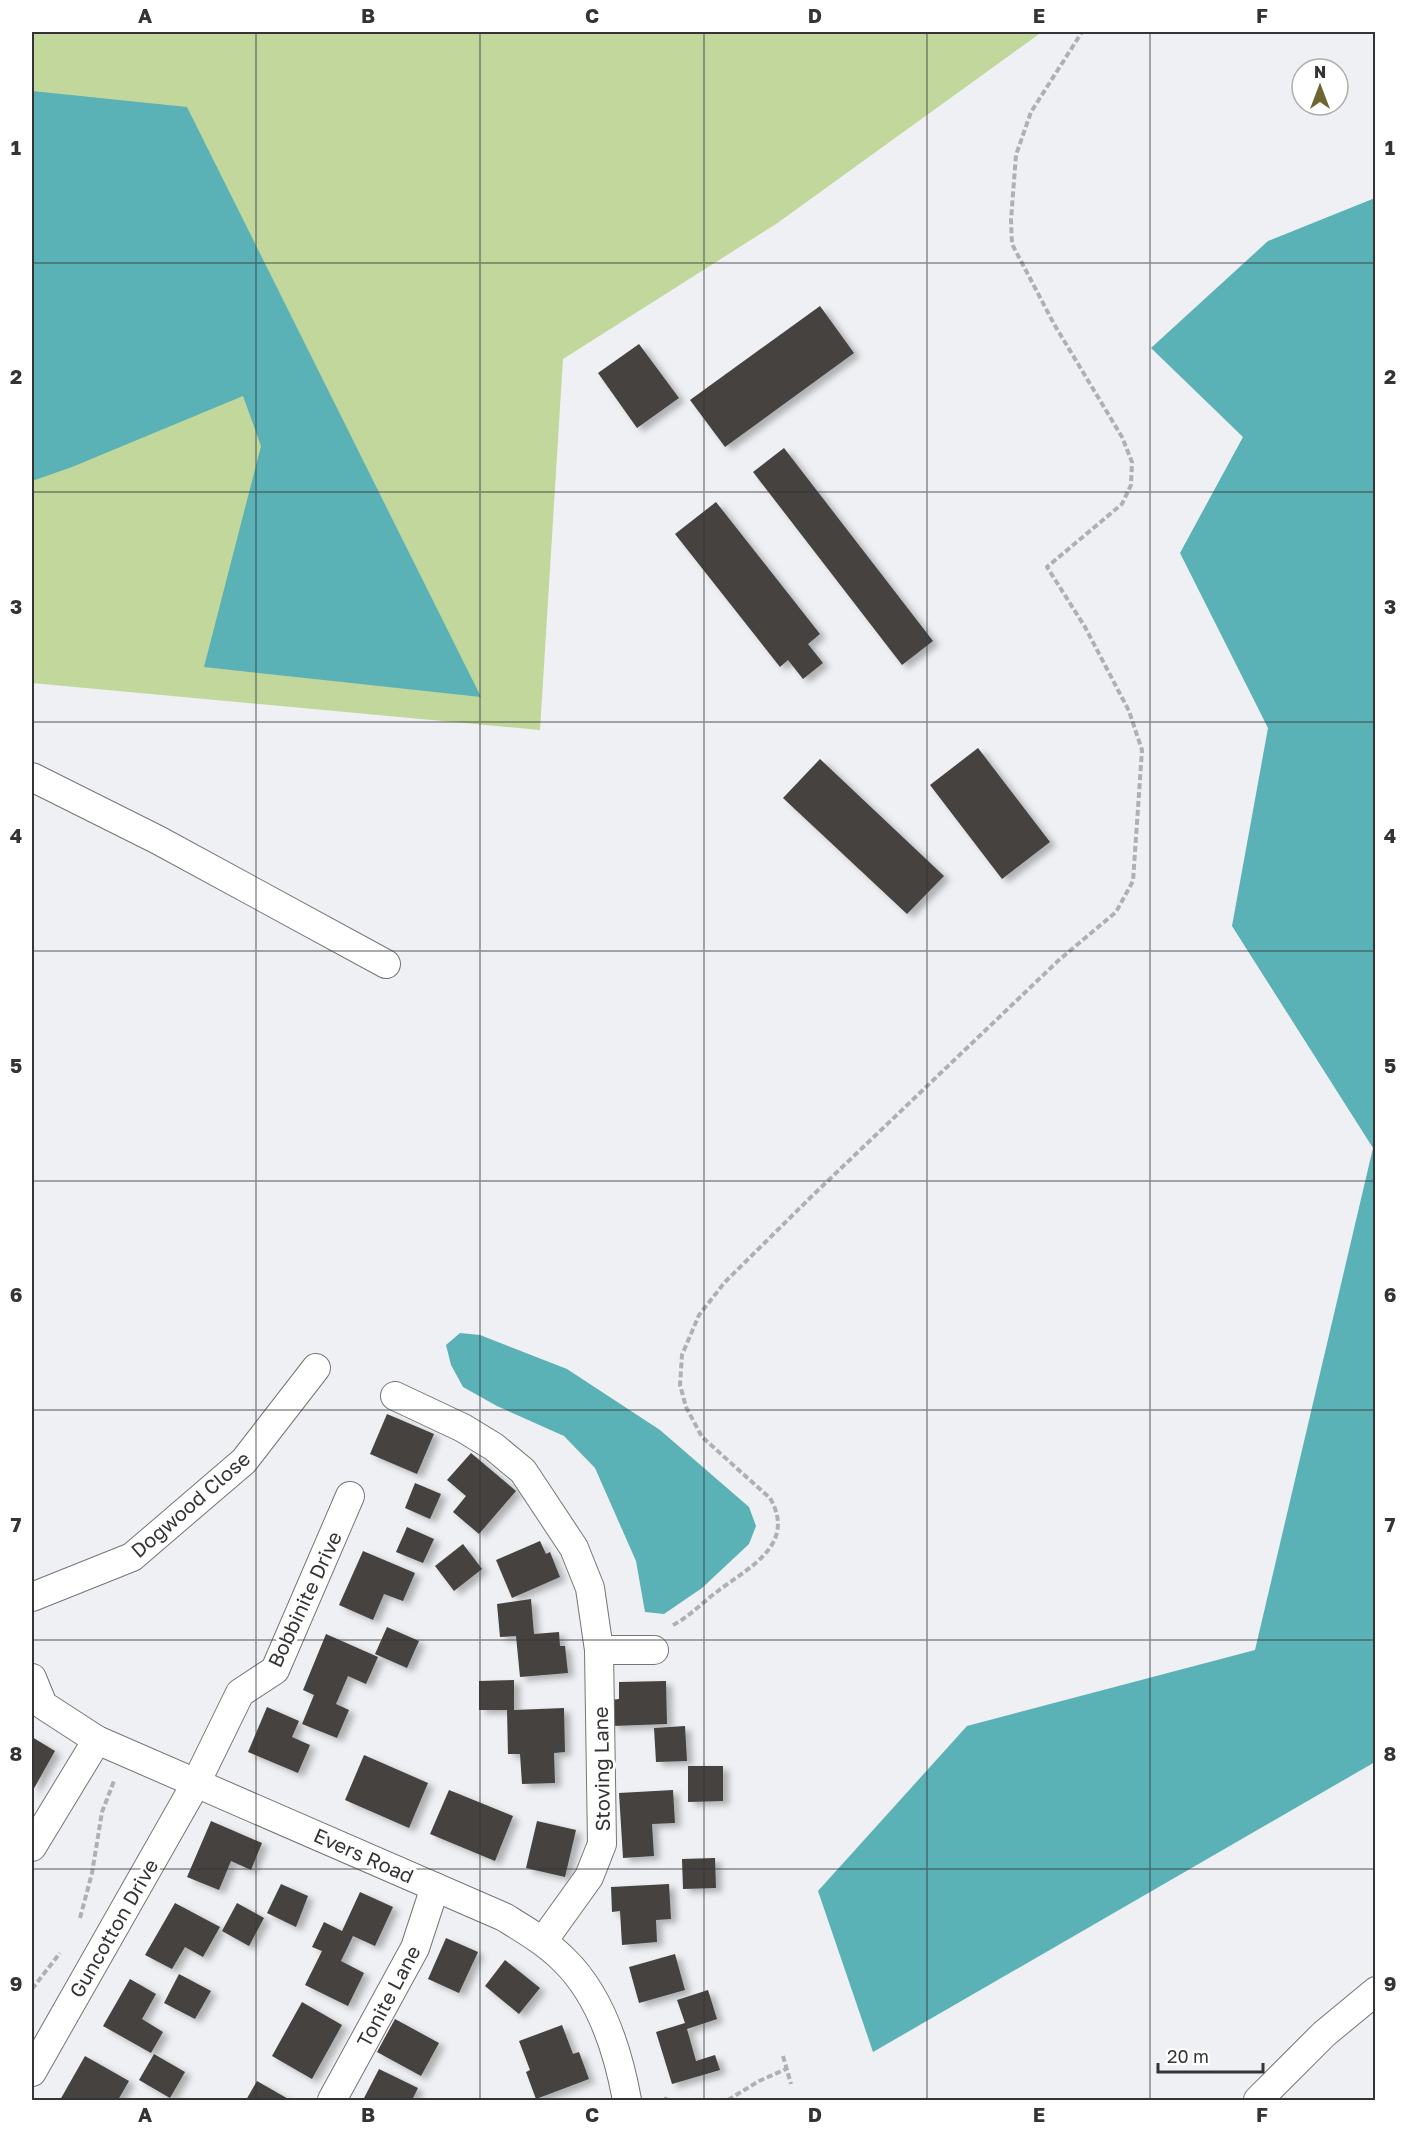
<svg xmlns="http://www.w3.org/2000/svg" width="1407" height="2132" viewBox="0 0 1407 2132" font-family="'Golos Text',sans-serif">
	<style>
		.green { fill: #c1d79b }
		.water { fill: #5ab1b6 }
		.building { fill: #444240; filter: url(#shadow) }
		.lines { fill: none; stroke-linecap: round; stroke-linejoin: round }
		.minor-casing { stroke: #747578; stroke-width: 30 }
		.path { stroke: #afb0b2; stroke-width: 4; stroke-dasharray: 6 3; stroke-linecap: butt }
		.minor { stroke: #fff; stroke-width: 28 }
		.grid { fill: none; stroke: #343436; stroke-width: 1.5; stroke-opacity: 0.55 }
		.labels { text-anchor: middle; dominant-baseline: central; stroke-width: 6; stroke-linejoin: round; paint-order: stroke }
		.street-label { font-size: 20px; fill: #343436; stroke: #fff }
		.neatline { fill: none; stroke: #343436; stroke-width: 2 }
		.grid-label { font-size: 20px; text-anchor: middle; font-weight: bold; fill: #343436 }
	</style>
	<defs>
		<filter id="shadow"><feDropShadow dx="6" dy="4" stdDeviation="3" flood-color="#0004"/></filter>
	</defs>
	<rect width="100%" height="100%" fill="#eef0f3"/>
	<path class="green" d="M 32,32 L 1042,32 L 776,224 L 563,359 L 540,730 L 32,683 Z"/>
	<g class="water">
		<path d="M 32,91 L 187,107 L 481,697 L 204,667 L 261,446 L 243,396 L 72,467 L 32,481 Z"/>
		<path d="M 1375,198 L 1375,1762 L 873,2052 L 818,1891 L 967,1726 L 1255,1650 L 1373,1148 L 1232,926 L 1268,728 L 1180,553 L 1243,437 L 1151,348 L 1268,241 Z"/>
		<path d="M 460,1333 L 480,1335 L 567,1369 L 660,1430 L 749,1507 L 756,1526 L 749,1544 L 702,1588 L 664,1614 L 645,1612 L 636,1561 L 595,1468 L 564,1436 L 497,1406 L 463,1387 L 451,1365 L 446,1345 Z"/>
	</g>
	<g class="building">
		<path d="M 820,306 L 854,353 L 725,447 L 690,400 Z"/>
		<path d="M 639,344 L 679,398 L 637,428 L 598,373 Z"/>
		<path d="M 784,448 L 933,641 L 902,665 L 753,472 Z"/>
		<path d="M 716,502 L 820,634 L 808,644 L 823,663 L 803,679 L 788,660 L 780,667 L 675,534 Z"/>
		<path d="M 978,748 L 1050,842 L 1002,879 L 930,785 Z"/>
		<path d="M 820,759 L 944,876 L 907,914 L 783,798 Z"/>
		<path d="M 387,1414 L 434,1434 L 417,1474 L 370,1454 Z"/>
		<path d="M 471,1453 L 516,1491 L 479,1534 L 453,1512 L 466,1496 L 447,1480 Z"/>
		<path d="M 415,1483 L 441,1494 L 430,1519 L 405,1508 Z"/>
		<path d="M 407,1527 L 434,1539 L 423,1563 L 396,1552 Z"/>
		<path d="M 540,1541 L 546,1554 L 550,1552 L 560,1577 L 512,1598 L 496,1560 Z"/>
		<path d="M 463,1544 L 482,1569 L 454,1591 L 435,1566 Z"/>
		<path d="M 363,1551 L 415,1573 L 403,1601 L 384,1594 L 373,1620 L 339,1605 Z"/>
		<path d="M 531,1599 L 534,1634 L 559,1632 L 560,1646 L 565,1646 L 568,1673 L 520,1677 L 516,1636 L 500,1637 L 497,1604 Z"/>
		<path d="M 387,1627 L 419,1641 L 407,1668 L 375,1654 Z"/>
		<path d="M 326,1634 L 378,1657 L 366,1684 L 348,1676 L 336,1704 L 349,1710 L 337,1738 L 302,1724 L 314,1695 L 303,1690 Z"/>
		<path d="M 514,1680 L 514,1710 L 564,1708 L 565,1752 L 554,1753 L 555,1783 L 522,1784 L 520,1754 L 508,1754 L 507,1710 L 479,1710 L 479,1681 Z"/>
		<path d="M 666,1681 L 667,1724 L 612,1726 L 611,1700 L 619,1699 L 619,1682 Z"/>
		<path d="M 267,1707 L 299,1721 L 292,1737 L 310,1745 L 298,1773 L 248,1752 Z"/>
		<path d="M 685,1726 L 687,1761 L 656,1762 L 654,1728 Z"/>
		<path d="M 32,1737 L 55,1751 L 32,1792 Z"/>
		<path d="M 364,1755 L 428,1783 L 409,1828 L 345,1800 Z"/>
		<path d="M 688,1766 L 723,1766 L 723,1801 L 688,1802 Z"/>
		<path d="M 449,1790 L 513,1816 L 495,1861 L 430,1834 Z"/>
		<path d="M 673,1790 L 675,1823 L 652,1824 L 654,1856 L 623,1858 L 619,1793 Z"/>
		<path d="M 211,1821 L 262,1843 L 251,1870 L 231,1861 L 219,1890 L 187,1877 Z"/>
		<path d="M 537,1821 L 576,1830 L 565,1877 L 526,1868 Z"/>
		<path d="M 715,1858 L 716,1888 L 683,1889 L 682,1859 Z"/>
		<path d="M 281,1884 L 308,1896 L 296,1927 L 267,1913 Z"/>
		<path d="M 669,1884 L 671,1919 L 656,1920 L 657,1942 L 622,1945 L 620,1911 L 612,1912 L 611,1887 Z"/>
		<path d="M 360,1892 L 393,1907 L 375,1946 L 353,1936 L 341,1961 L 364,1973 L 348,2006 L 305,1985 L 322,1951 L 312,1947 L 324,1922 L 342,1931 Z"/>
		<path d="M 175,1903 L 220,1927 L 203,1957 L 185,1947 L 172,1969 L 145,1955 Z"/>
		<path d="M 237,1903 L 264,1918 L 249,1946 L 222,1931 Z"/>
		<path d="M 446,1938 L 478,1952 L 459,1993 L 428,1979 Z"/>
		<path d="M 675,1954 L 685,1990 L 639,2003 L 629,1967 Z"/>
		<path d="M 505,1960 L 540,1988 L 519,2014 L 485,1986 Z"/>
		<path d="M 179,1974 L 211,1991 L 195,2019 L 164,2003 Z"/>
		<path d="M 130,1979 L 156,1994 L 142,2019 L 163,2032 L 151,2053 L 103,2026 Z"/>
		<path d="M 708,1990 L 717,2019 L 687,2029 L 696,2061 L 715,2055 L 720,2070 L 672,2084 L 656,2032 L 685,2023 L 677,2000 Z"/>
		<path d="M 302,2002 L 342,2025 L 312,2079 L 272,2056 Z"/>
		<path d="M 395,2019 L 439,2043 L 421,2076 L 377,2052 Z"/>
		<path d="M 562,2025 L 573,2054 L 579,2052 L 589,2079 L 536,2099 L 526,2072 L 530,2070 L 519,2041 Z"/>
		<path d="M 154,2054 L 185,2072 L 170,2098 L 139,2080 Z"/>
		<path d="M 85,2056 L 129,2081 L 118,2100 L 60,2100 Z"/>
		<path d="M 379,2069 L 418,2088 L 412,2100 L 363,2100 Z"/>
		<path d="M 257,2081 L 290,2100 L 246,2100 Z"/>
	</g>
	<g class="lines">
		<defs>
			<g id="minor">
				<path d="M 32,777 L 158,840 L 386,964"/>
				<path d="M 395,1396 L 463,1428 L 494,1447 L 523,1471 L 574,1548 L 590,1588 L 599,1650 L 602,1844 L 589,1877 L 543,1941"/>
				<path d="M 32,1597 L 132,1557 L 244,1461 L 316,1368"/>
				<path d="M 599,1650 L 654,1650"/>
				<path d="M 32,1678 L 43,1705 L 97,1740 L 504,1917 C 525,1930 546,1942 564,1960 C 601,1996 618,2051 627,2100"/>
				<path d="M 32,1847 L 97,1740"/>
				<path d="M 32,2072 L 195,1785 L 240,1693 L 275,1670 L 350,1496"/>
				<path d="M 332,2100 L 415,1948 L 435,1887"/>
				<path d="M 1258,2100 L 1324,2034 L 1376,1991"/>
			</g>
		</defs>
		<use href="#minor" class="minor-casing"/>
		<g class="path">
			<path d="M 673,1625 C 689,1617 703,1602 718,1591 C 749,1567 797,1545 770,1498 L 702,1437 L 686,1407 L 680,1385 L 682,1355 L 699,1315 L 725,1282 L 813,1195 L 1059,960 L 1116,912 L 1133,881 L 1142,750 L 1129,711 L 1085,627 L 1047,567 L 1122,504 L 1131,485 L 1132,462 L 1122,437 L 1054,324 L 1012,244 L 1011,220 L 1016,155 L 1031,112 L 1082,32"/>
			<path d="M 80,1918 L 92,1873 L 102,1812 L 114,1781"/>
			<path d="M 32,1989 L 60,1953"/>
			<path d="M 783,2056 L 791,2084"/>
			<path d="M 664,2098 L 668,2100"/>
			<path d="M 728,2100 L 759,2081 L 786,2069"/>
		</g>
		<use href="#minor" class="minor"/>
	</g>
	<path class="grid" d="M 256,32 L 256,2100M 480,32 L 480,2100M 704,32 L 704,2100M 927,32 L 927,2100M 1150,32 L 1150,2100M 32,263 L 1376,263M 32,492 L 1376,492M 32,722 L 1376,722M 32,951 L 1376,951M 32,1181 L 1376,1181M 32,1410 L 1376,1410M 32,1640 L 1376,1640M 32,1869 L 1376,1869"/>
	<g class="labels">
		<g class="street-label">
			<text transform="translate(190 1504) rotate(-41)">Dogwood Close</text>
			<text transform="translate(304 1599) rotate(-65)">Bobbinite Drive</text>
			<text transform="translate(601 1769) rotate(-91)">Stoving Lane</text>
			<text transform="translate(364 1855) rotate(24)">Evers Road</text>
			<text transform="translate(113 1928) rotate(-60)">Guncotton Drive</text>
			<text transform="translate(388 1996) rotate(-62)">Tonite Lane</text>
		</g>
	</g>
	<rect width="1407" height="2132" fill="none" stroke="#ffffff" stroke-width="66"/>
	<g transform="translate(1320 87)"><circle r="28" fill="#ffffff" stroke="#aeaeaf" stroke-width="1.5"/>
	<path d="M0-4.5L10 22L0 15L-10 22Z" fill="#6e6532"/>
	<text y="-9" font-size="16" font-weight="bold" text-anchor="middle" fill="#343436">N</text>
	</g>
	<path d="M1158 2063v9h105v-9" fill="none" stroke="#343436" stroke-width="3"/>
	<text x="1167" y="2063" font-size="18" fill="#343436" stroke="#ffffff" stroke-width="4.5" paint-order="stroke">20 m</text>
	<rect x="33" y="33" width="1341" height="2066" class="neatline"/>
	<g class="grid-label">
		<text x="145" y="23">A</text>
		<text x="368" y="23">B</text>
		<text x="592" y="23">C</text>
		<text x="815" y="23">D</text>
		<text x="1039" y="23">E</text>
		<text x="1262" y="23">F</text>
		<text x="16" y="155">1</text>
		<text x="1390" y="155">1</text>
		<text x="16" y="384">2</text>
		<text x="1390" y="384">2</text>
		<text x="16" y="614">3</text>
		<text x="1390" y="614">3</text>
		<text x="16" y="843">4</text>
		<text x="1390" y="843">4</text>
		<text x="16" y="1073">5</text>
		<text x="1390" y="1073">5</text>
		<text x="16" y="1302">6</text>
		<text x="1390" y="1302">6</text>
		<text x="16" y="1532">7</text>
		<text x="1390" y="1532">7</text>
		<text x="16" y="1761">8</text>
		<text x="1390" y="1761">8</text>
		<text x="16" y="1991">9</text>
		<text x="1390" y="1991">9</text>
		<text x="145" y="2122">A</text>
		<text x="368" y="2122">B</text>
		<text x="592" y="2122">C</text>
		<text x="815" y="2122">D</text>
		<text x="1039" y="2122">E</text>
		<text x="1262" y="2122">F</text>
	</g>
</svg>
